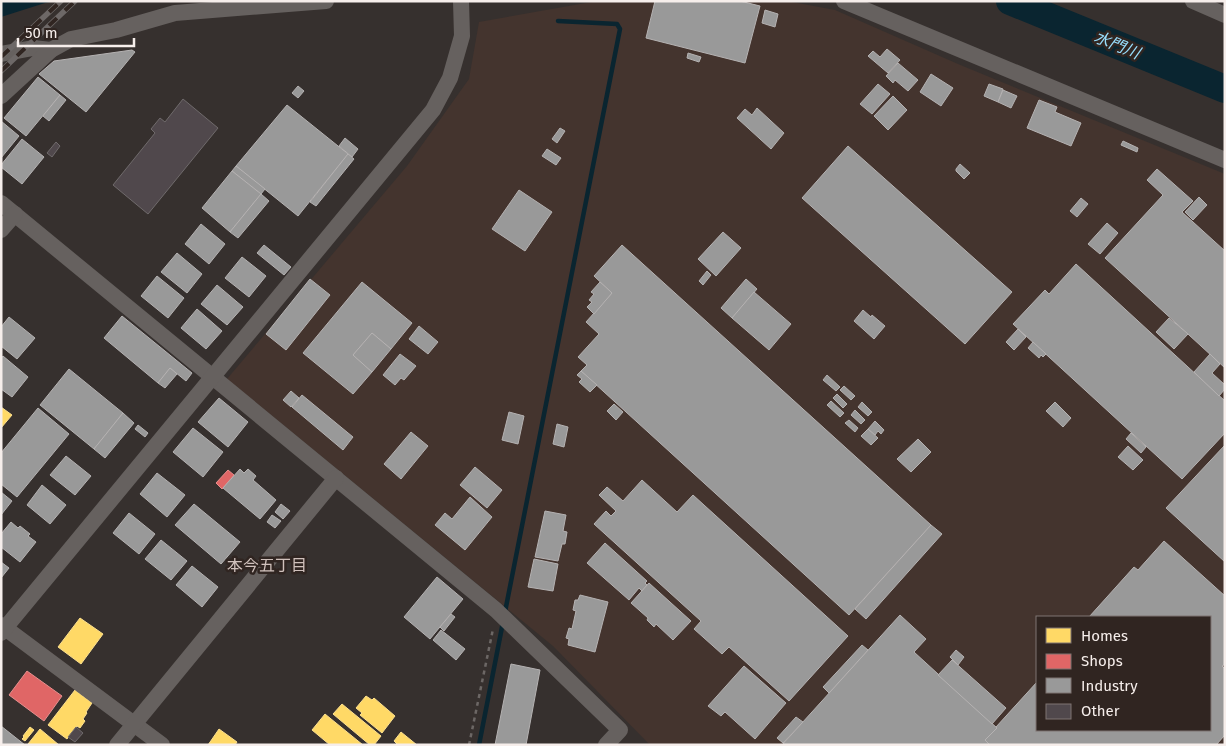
<svg xmlns="http://www.w3.org/2000/svg" width="1226" height="746" viewBox="0 0 1226 746" font-family="'Fira Sans','Noto Sans JP',sans-serif">
	<style>
		.built { fill: #44342e; fill-rule: evenodd }
		.water { fill: #0a2530 }
		.homes { fill: #ffd966; stroke: #fcdf8e }
		.shops { fill: #e06666; stroke: #e78f8e }
		.industry { fill: #999; stroke: #b5b2b2 }
		.lines { fill: none; stroke-linecap: round; stroke-linejoin: round }
		.stream { stroke: #0a2530; stroke-width: 4.5 }
		.river { stroke: #0a2530; stroke-width: 28 }
		.building { fill: #50484c; stroke: #6f6a6b }
		.path { stroke: #6c6765; stroke-width: 2.5; stroke-dasharray: 4 4; stroke-linecap: butt }
		.minor { stroke: #66615f; stroke-width: 16 }
		.rail-casing { stroke: #6d6867; stroke-width: 5.5 }
		.rail { stroke: #302521; stroke-width: 4; stroke-dasharray: 11; stroke-linecap: butt }
		.labels { text-anchor: middle; dominant-baseline: central; stroke-width: 5; stroke-linejoin: round; paint-order: stroke }
		.water-label { font-size: 16px; font-style: italic; fill: #97ddfc; stroke: #302521 }
		.neighbourhood-label { font-size: 16px; fill: #d0c1bc; stroke: #302521 }
	</style>
	<rect width="100%" height="100%" fill="#36302e"/>
	<path class="built" d="M 597,1 L 787,1 L 835,10 L 958,64 L 1225,174 L 1225,745 L 650,745 L 553,646 L 227,379 L 407,166 L 469,79 L 479,22 ZM 1037,617 L 1210,617 L 1210,730 L 1037,730 Z"/>
	<path class="water" d="M 1,1 L 55,1 L 45,3 L 1,17 Z"/>
	<g class="homes">
		<path d="M 1,407 L 12,415 L 1,428 Z"/>
		<path d="M 80,618 L 103,634 L 81,664 L 58,647 Z"/>
		<path d="M 75,690 L 92,703 L 86,712 L 87,713 L 83,719 L 85,721 L 80,728 L 77,726 L 67,739 L 48,725 Z"/>
		<path d="M 366,696 L 372,700 L 374,698 L 395,716 L 382,733 L 360,715 L 362,713 L 356,708 Z"/>
		<path d="M 342,704 L 381,736 L 374,745 L 370,745 L 333,714 Z"/>
		<path d="M 325,714 L 363,745 L 330,745 L 312,730 Z"/>
		<path d="M 30,727 L 34,730 L 25,741 L 22,739 L 24,737 L 23,736 Z"/>
		<path d="M 40,729 L 59,745 L 29,745 L 28,744 Z"/>
		<path d="M 219,729 L 237,742 L 235,745 L 208,745 Z"/>
		<path d="M 401,732 L 417,745 L 398,745 L 394,741 Z"/>
	</g>
	<g class="shops">
		<path d="M 228,470 L 234,475 L 222,489 L 216,483 Z"/>
		<path d="M 27,671 L 62,696 L 44,721 L 9,695 Z"/>
	</g>
	<g class="industry">
		<path d="M 655,1 L 740,1 L 760,6 L 745,63 L 646,38 Z"/>
		<path d="M 765,10 L 778,14 L 775,27 L 762,23 Z"/>
		<path d="M 887,49 L 900,60 L 888,73 L 868,56 L 873,51 L 880,57 Z"/>
		<path d="M 132,50 L 135,52 L 86,112 L 39,74 L 54,61 Z"/>
		<path d="M 688,53 L 701,57 L 699,62 L 687,58 Z"/>
		<path d="M 898,63 L 918,80 L 908,91 L 895,80 L 893,83 L 886,76 Z"/>
		<path d="M 931,74 L 953,88 L 941,106 L 920,92 Z"/>
		<path d="M 38,77 L 60,95 L 26,136 L 4,118 Z"/>
		<path d="M 878,84 L 890,94 L 872,114 L 860,104 Z"/>
		<path d="M 989,84 L 1003,89 L 998,102 L 984,96 Z"/>
		<path d="M 298,86 L 304,91 L 298,98 L 292,93 Z"/>
		<path d="M 1003,90 L 1017,96 L 1011,108 L 998,102 Z"/>
		<path d="M 60,95 L 66,100 L 49,121 L 43,116 Z"/>
		<path d="M 893,96 L 907,110 L 888,130 L 874,116 Z"/>
		<path d="M 1039,100 L 1057,107 L 1055,112 L 1081,123 L 1071,146 L 1027,128 Z"/>
		<path d="M 287,105 L 348,154 L 298,216 L 236,166 Z"/>
		<path d="M 757,108 L 784,133 L 771,149 L 737,118 L 745,109 L 752,115 Z"/>
		<path d="M 1,121 L 19,136 L 1,158 Z"/>
		<path d="M 560,128 L 565,131 L 557,143 L 552,139 Z"/>
		<path d="M 345,138 L 358,149 L 352,157 L 339,146 Z"/>
		<path d="M 22,139 L 44,157 L 22,184 L 1,167 L 1,165 Z"/>
		<path d="M 1123,141 L 1138,148 L 1137,152 L 1121,145 Z"/>
		<path d="M 848,146 L 1012,292 L 965,344 L 802,198 Z"/>
		<path d="M 547,149 L 561,158 L 556,165 L 542,156 Z"/>
		<path d="M 348,154 L 354,159 L 316,206 L 310,202 Z"/>
		<path d="M 960,164 L 970,173 L 964,179 L 956,171 L 956,169 Z"/>
		<path d="M 236,166 L 265,189 L 261,194 L 232,171 Z"/>
		<path d="M 1157,169 L 1193,201 L 1182,212 L 1225,251 L 1225,368 L 1105,258 L 1163,195 L 1147,180 Z"/>
		<path d="M 232,171 L 261,194 L 230,232 L 202,208 Z"/>
		<path d="M 519,190 L 552,212 L 525,251 L 492,229 Z"/>
		<path d="M 261,194 L 269,201 L 238,238 L 230,232 Z"/>
		<path d="M 1199,197 L 1207,205 L 1193,220 L 1185,212 Z"/>
		<path d="M 1081,198 L 1088,204 L 1077,217 L 1070,211 Z"/>
		<path d="M 1107,223 L 1118,233 L 1100,254 L 1088,244 Z"/>
		<path d="M 201,224 L 225,244 L 209,264 L 185,244 Z"/>
		<path d="M 723,232 L 741,248 L 716,276 L 698,259 Z"/>
		<path d="M 264,245 L 291,267 L 284,275 L 257,253 Z"/>
		<path d="M 622,245 L 931,525 L 849,615 L 581,371 L 587,365 L 578,357 L 599,334 L 586,322 L 612,293 L 594,276 Z"/>
		<path d="M 177,253 L 202,274 L 187,293 L 161,272 Z"/>
		<path d="M 242,257 L 266,276 L 249,297 L 225,278 Z"/>
		<path d="M 1076,264 L 1225,401 L 1225,433 L 1182,479 L 1013,324 L 1045,290 L 1049,294 Z"/>
		<path d="M 707,271 L 711,275 L 703,285 L 699,281 Z"/>
		<path d="M 157,276 L 184,298 L 168,318 L 141,296 Z"/>
		<path d="M 310,279 L 330,295 L 286,350 L 266,334 Z"/>
		<path d="M 746,279 L 757,289 L 732,318 L 721,308 Z"/>
		<path d="M 362,282 L 412,323 L 391,349 L 372,333 L 353,355 L 372,372 L 353,394 L 303,353 Z"/>
		<path d="M 600,282 L 612,293 L 594,314 L 587,307 L 592,302 L 589,300 L 594,294 L 591,292 Z"/>
		<path d="M 217,285 L 243,307 L 227,325 L 201,304 Z"/>
		<path d="M 754,292 L 791,324 L 769,350 L 732,318 Z"/>
		<path d="M 197,309 L 222,331 L 206,349 L 181,328 Z"/>
		<path d="M 863,310 L 871,317 L 872,315 L 885,326 L 874,339 L 854,321 Z"/>
		<path d="M 122,316 L 192,373 L 186,381 L 170,368 L 158,383 L 104,338 Z"/>
		<path d="M 9,317 L 35,338 L 17,359 L 1,346 L 1,327 Z"/>
		<path d="M 1169,318 L 1188,334 L 1174,349 L 1156,332 Z"/>
		<path d="M 419,326 L 438,342 L 428,354 L 409,339 Z"/>
		<path d="M 1018,329 L 1026,337 L 1014,350 L 1006,342 Z"/>
		<path d="M 372,333 L 391,349 L 372,372 L 353,355 Z"/>
		<path d="M 1033,342 L 1046,354 L 1043,357 L 1041,355 L 1039,358 L 1028,348 Z"/>
		<path d="M 400,354 L 416,366 L 404,380 L 401,378 L 395,385 L 383,375 Z"/>
		<path d="M 1210,354 L 1220,364 L 1212,373 L 1225,385 L 1225,389 L 1219,396 L 1194,372 Z"/>
		<path d="M 3,356 L 28,377 L 12,397 L 1,389 L 1,359 Z"/>
		<path d="M 170,368 L 177,374 L 165,388 L 158,383 Z"/>
		<path d="M 69,369 L 123,413 L 94,449 L 40,405 Z"/>
		<path d="M 581,371 L 597,385 L 590,392 L 579,382 L 582,379 L 577,375 Z"/>
		<path d="M 827,375 L 840,387 L 836,391 L 823,380 Z"/>
		<path d="M 844,386 L 855,396 L 851,400 L 840,390 Z"/>
		<path d="M 291,391 L 299,398 L 291,407 L 283,400 Z"/>
		<path d="M 837,394 L 847,404 L 843,408 L 833,398 Z"/>
		<path d="M 302,395 L 353,437 L 343,450 L 292,407 Z"/>
		<path d="M 219,398 L 248,422 L 228,447 L 198,422 Z"/>
		<path d="M 831,401 L 844,413 L 840,417 L 827,405 Z"/>
		<path d="M 862,402 L 872,412 L 868,416 L 858,407 Z"/>
		<path d="M 1055,402 L 1071,418 L 1063,427 L 1046,411 Z"/>
		<path d="M 614,404 L 623,412 L 616,420 L 607,411 Z"/>
		<path d="M 38,408 L 69,434 L 17,497 L 1,484 L 1,453 Z"/>
		<path d="M 855,410 L 865,420 L 861,424 L 851,415 Z"/>
		<path d="M 509,412 L 524,416 L 518,444 L 502,440 Z"/>
		<path d="M 123,413 L 134,423 L 105,458 L 94,449 Z"/>
		<path d="M 849,420 L 858,428 L 855,432 L 845,423 Z"/>
		<path d="M 875,421 L 884,430 L 881,434 L 878,431 L 875,435 L 868,429 Z"/>
		<path d="M 557,424 L 568,427 L 564,447 L 553,444 Z"/>
		<path d="M 138,425 L 148,433 L 145,437 L 135,429 Z"/>
		<path d="M 193,428 L 223,452 L 203,477 L 173,452 Z"/>
		<path d="M 868,429 L 878,438 L 871,445 L 861,436 Z"/>
		<path d="M 411,432 L 428,446 L 401,479 L 384,464 Z"/>
		<path d="M 1131,433 L 1146,447 L 1141,453 L 1126,439 Z"/>
		<path d="M 918,439 L 931,452 L 911,472 L 897,459 Z"/>
		<path d="M 1225,445 L 1225,562 L 1166,508 Z"/>
		<path d="M 1128,446 L 1143,460 L 1133,470 L 1118,457 Z"/>
		<path d="M 66,456 L 91,476 L 75,495 L 50,475 Z"/>
		<path d="M 475,467 L 502,490 L 487,508 L 460,485 Z"/>
		<path d="M 240,469 L 244,473 L 248,469 L 256,476 L 253,480 L 276,500 L 260,519 L 223,488 Z"/>
		<path d="M 157,473 L 185,495 L 167,517 L 140,494 Z"/>
		<path d="M 642,480 L 677,512 L 693,495 L 848,636 L 789,701 L 729,647 L 722,654 L 694,629 L 701,621 L 594,524 L 606,511 L 611,516 L 616,511 L 599,495 L 607,487 L 623,501 Z"/>
		<path d="M 42,485 L 66,505 L 50,524 L 27,505 Z"/>
		<path d="M 1,492 L 12,501 L 1,515 Z"/>
		<path d="M 470,497 L 492,517 L 465,550 L 435,525 L 445,513 L 452,519 Z"/>
		<path d="M 194,504 L 240,542 L 221,564 L 175,525 Z"/>
		<path d="M 281,504 L 290,511 L 283,519 L 275,512 Z"/>
		<path d="M 545,511 L 566,515 L 563,531 L 567,532 L 565,544 L 562,544 L 558,561 L 535,557 Z"/>
		<path d="M 129,513 L 155,534 L 139,554 L 113,533 Z"/>
		<path d="M 272,515 L 281,521 L 275,528 L 267,522 Z"/>
		<path d="M 11,522 L 18,528 L 20,526 L 30,534 L 28,536 L 36,542 L 20,562 L 1,547 L 1,534 Z"/>
		<path d="M 931,525 L 942,534 L 866,619 L 855,609 Z"/>
		<path d="M 161,540 L 187,561 L 171,580 L 145,559 Z"/>
		<path d="M 1164,541 L 1225,596 L 1225,664 L 1222,666 L 1225,669 L 1225,735 L 1216,745 L 990,745 L 985,740 L 997,728 L 996,727 L 1037,682 L 1037,730 L 1210,730 L 1210,617 L 1089,617 L 1134,567 L 1138,570 Z"/>
		<path d="M 605,543 L 647,581 L 645,583 L 647,585 L 642,591 L 639,588 L 629,600 L 587,563 Z"/>
		<path d="M 534,559 L 558,564 L 553,591 L 528,587 Z"/>
		<path d="M 1,562 L 9,568 L 1,578 Z"/>
		<path d="M 192,566 L 218,587 L 202,607 L 176,585 Z"/>
		<path d="M 437,577 L 463,599 L 430,639 L 404,617 Z"/>
		<path d="M 649,583 L 691,621 L 673,640 L 656,624 L 654,627 L 647,620 L 648,618 L 631,603 Z"/>
		<path d="M 580,595 L 608,602 L 595,652 L 568,645 L 569,639 L 566,638 L 569,628 L 572,629 L 576,611 L 573,610 L 575,600 L 578,600 Z"/>
		<path d="M 451,614 L 455,617 L 444,631 L 440,627 Z"/>
		<path d="M 900,615 L 926,639 L 914,652 L 997,728 L 985,740 L 990,745 L 782,745 Z"/>
		<path d="M 441,630 L 465,649 L 456,660 L 433,640 Z"/>
		<path d="M 862,645 L 868,650 L 829,693 L 823,687 Z"/>
		<path d="M 956,650 L 964,657 L 958,665 L 950,657 Z"/>
		<path d="M 952,660 L 1006,708 L 992,724 L 938,675 Z"/>
		<path d="M 511,664 L 540,670 L 526,745 L 495,745 Z"/>
		<path d="M 744,666 L 786,703 L 755,739 L 725,712 L 721,716 L 708,706 Z"/>
		<path d="M 796,717 L 803,722 L 783,743 L 777,738 Z"/>
		<path d="M 1,726 L 25,745 L 1,745 Z"/>
	</g>
	<g class="lines">
		<g class="stream">
			<path d="M 505,612 L 620,29 L 617,24 L 558,21"/>
			<path d="M 479,745 L 503,622"/>
		</g>
		<path class="river" d="M 1010,1 L 1225,89"/>
	</g>
	<g class="building">
		<path d="M 183,99 L 218,128 L 148,214 L 113,185 L 155,133 L 151,129 L 160,118 L 165,122 Z"/>
		<path d="M 56,142 L 60,146 L 52,157 L 47,153 Z"/>
		<path d="M 76,727 L 83,733 L 75,742 L 68,737 Z"/>
	</g>
	<g class="lines">
		<path class="path" d="M 469,745 L 493,629"/>
		<g class="minor">
			<path d="M 844,1 L 1225,160"/>
			<path d="M 1193,1 L 1225,15"/>
			<path d="M 1,54 L 33,48 L 51,50"/>
			<path d="M 1,96 L 51,50 L 71,39 L 116,30 L 175,13 L 326,1"/>
			<path d="M 1,203 L 496,610 L 620,730 L 606,745"/>
			<path d="M 1,230 L 15,214"/>
			<path d="M 1,625 L 162,745"/>
			<path d="M 1,633 L 433,110 L 450,78 L 462,36 L 461,1"/>
			<path d="M 117,745 L 336,478"/>
		</g>
		<defs>
			<g id="rail">
				<path d="M 1,57 L 61,1"/>
				<path d="M 1,71 L 75,1"/>
			</g>
		</defs>
		<use href="#rail" class="rail-casing"/>
		<use href="#rail" class="rail"/>
	</g>
	<g class="labels">
		<g class="water-label">
			<text transform="translate(1117 45) rotate(22)">水門川</text>
		</g>
		<g class="neighbourhood-label">
			<text x="267" y="565">本今五丁目</text>
		</g>
	</g>
	<rect width="1226" height="746" fill="none" stroke="#f6eeeb" stroke-width="5"/>
	<rect x="1036" y="616" width="175" height="115" fill="#302521" stroke="#7f7572"/>
	<rect x="1046" y="628" width="25" height="15" fill="#ffd966" stroke="#7f7572"/>
	<text x="1081" y="641" font-size="15" fill="#f6eeeb">Homes</text>
	<rect x="1046" y="654" width="25" height="15" fill="#e06666" stroke="#7f7572"/>
	<text x="1081" y="666" font-size="15" fill="#f6eeeb">Shops</text>
	<rect x="1046" y="678" width="25" height="15" fill="#999999" stroke="#7f7572"/>
	<text x="1081" y="691" font-size="15" fill="#f6eeeb">Industry</text>
	<rect x="1046" y="704" width="25" height="15" fill="#50484c" stroke="#7f7572"/>
	<text x="1081" y="716" font-size="15" fill="#f6eeeb">Other</text>
	<path d="M18 38v8h116v-8" fill="none" stroke="#f6eeeb" stroke-width="2.5"/>
	<text x="25" y="38" font-size="15" fill="#f6eeeb" stroke="#302521" stroke-width="4" paint-order="stroke">50 m</text>
</svg>
